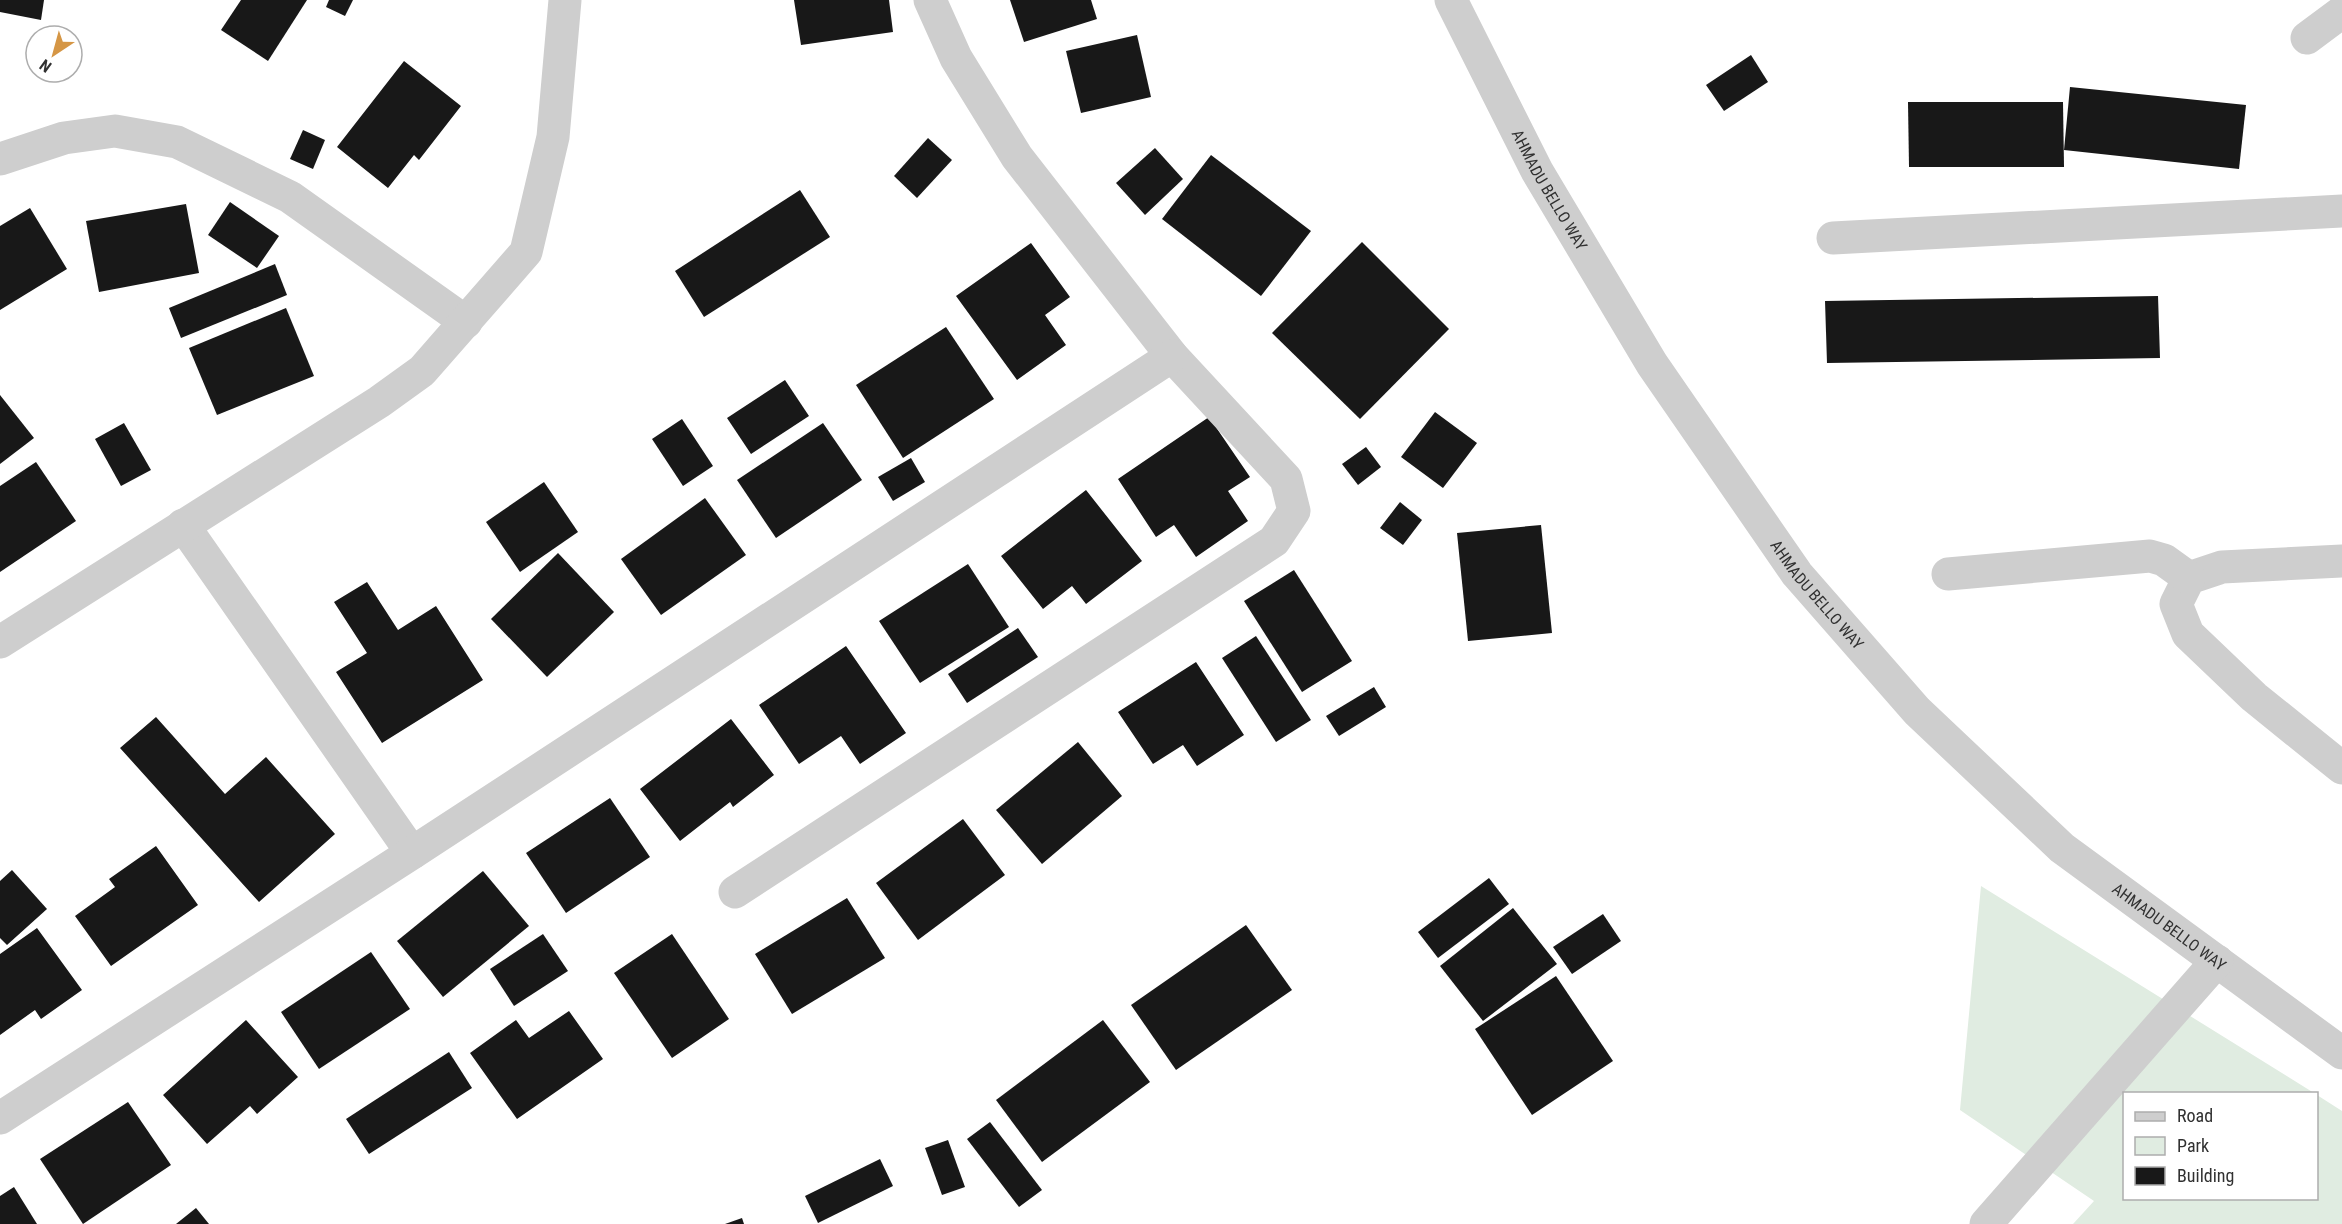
<svg xmlns="http://www.w3.org/2000/svg" width="2342" height="1224" viewBox="0 0 2342 1224" font-family="'Roboto Condensed',sans-serif">
	<style>
		.green { fill: #e0ece1 }
		.building { fill: #181818 }
		.lines { fill: none; stroke-linecap: round; stroke-linejoin: round }
		.minor { stroke: #cecece; stroke-width: 33 }
		.labels { text-anchor: middle; dominant-baseline: central; stroke-width: 6; stroke-linejoin: round; paint-order: stroke }
		.street-label { font-size: 16px; fill: #313131; stroke: #fff }
	</style>
	<rect width="100%" height="100%" fill="#fff"/>
	<path class="green" d="M 1981,886 L 2314,1093 L 2124,1094 L 2124,1198 L 2316,1198 L 2317,1095 L 2342,1111 L 2342,1224 L 2073,1224 L 2094,1201 L 1960,1110 Z"/>
	<g class="building">
		<path d="M 0,0 L 44,0 L 41,20 L 0,12 Z"/>
		<path d="M 241,0 L 307,0 L 268,61 L 221,30 Z"/>
		<path d="M 329,0 L 353,0 L 345,16 L 326,7 Z"/>
		<path d="M 794,0 L 889,0 L 893,32 L 801,45 Z"/>
		<path d="M 1010,0 L 1091,0 L 1097,19 L 1024,42 Z"/>
		<path d="M 1137,35 L 1151,97 L 1081,113 L 1066,51 Z"/>
		<path d="M 1751,55 L 1768,82 L 1724,111 L 1706,85 Z"/>
		<path d="M 404,61 L 461,106 L 419,160 L 414,155 L 388,188 L 337,147 Z"/>
		<path d="M 2070,87 L 2246,105 L 2239,169 L 2064,150 Z"/>
		<path d="M 1908,102 L 2063,102 L 2064,167 L 1909,167 Z"/>
		<path d="M 303,130 L 325,140 L 313,169 L 290,159 Z"/>
		<path d="M 928,138 L 952,160 L 917,198 L 894,176 Z"/>
		<path d="M 1155,148 L 1183,179 L 1145,215 L 1116,183 Z"/>
		<path d="M 1211,155 L 1311,231 L 1261,296 L 1162,219 Z"/>
		<path d="M 800,190 L 830,237 L 704,317 L 675,271 Z"/>
		<path d="M 230,202 L 279,236 L 257,268 L 208,235 Z"/>
		<path d="M 186,204 L 199,273 L 99,292 L 86,221 Z"/>
		<path d="M 30,208 L 67,269 L 0,310 L 0,226 Z"/>
		<path d="M 1362,242 L 1449,329 L 1360,419 L 1272,333 Z"/>
		<path d="M 1031,243 L 1070,297 L 1045,315 L 1066,345 L 1017,380 L 956,296 Z"/>
		<path d="M 275,264 L 287,295 L 181,338 L 169,308 Z"/>
		<path d="M 2158,296 L 2160,358 L 1827,363 L 1825,301 Z"/>
		<path d="M 286,308 L 314,376 L 217,415 L 189,348 Z"/>
		<path d="M 946,327 L 994,399 L 903,458 L 856,385 Z"/>
		<path d="M 785,380 L 809,416 L 751,454 L 727,418 Z"/>
		<path d="M 0,395 L 34,438 L 0,464 Z"/>
		<path d="M 1435,412 L 1477,443 L 1443,488 L 1401,457 Z"/>
		<path d="M 1209,417 L 1250,477 L 1228,491 L 1248,521 L 1196,557 L 1174,525 L 1156,537 L 1118,479 Z"/>
		<path d="M 682,419 L 713,466 L 683,486 L 652,439 Z"/>
		<path d="M 124,423 L 151,470 L 121,486 L 95,439 Z"/>
		<path d="M 823,423 L 862,480 L 776,538 L 737,480 Z"/>
		<path d="M 1366,447 L 1381,467 L 1358,485 L 1342,464 Z"/>
		<path d="M 911,458 L 925,482 L 893,501 L 878,477 Z"/>
		<path d="M 36,462 L 76,521 L 0,572 L 0,486 Z"/>
		<path d="M 544,482 L 578,532 L 520,572 L 486,522 Z"/>
		<path d="M 1086,490 L 1142,561 L 1086,604 L 1072,586 L 1043,609 L 1001,556 Z"/>
		<path d="M 705,498 L 746,555 L 661,615 L 621,559 Z"/>
		<path d="M 1400,502 L 1422,520 L 1403,545 L 1380,528 Z"/>
		<path d="M 1541,525 L 1552,633 L 1468,641 L 1457,533 Z"/>
		<path d="M 558,553 L 614,612 L 547,677 L 491,619 Z"/>
		<path d="M 968,564 L 1009,627 L 920,683 L 879,621 Z"/>
		<path d="M 1294,570 L 1352,661 L 1302,692 L 1244,601 Z"/>
		<path d="M 367,582 L 398,630 L 436,606 L 483,680 L 382,743 L 336,672 L 367,653 L 334,602 Z"/>
		<path d="M 1018,628 L 1038,657 L 967,703 L 948,674 Z"/>
		<path d="M 1256,636 L 1311,720 L 1276,742 L 1222,658 Z"/>
		<path d="M 846,646 L 906,733 L 860,764 L 841,736 L 799,764 L 759,705 Z"/>
		<path d="M 1196,662 L 1244,735 L 1197,766 L 1183,745 L 1153,764 L 1118,712 Z"/>
		<path d="M 1374,687 L 1386,707 L 1339,736 L 1326,716 Z"/>
		<path d="M 156,717 L 225,794 L 266,757 L 335,834 L 259,902 L 120,748 Z"/>
		<path d="M 731,719 L 774,775 L 733,807 L 730,802 L 680,841 L 640,789 Z"/>
		<path d="M 1078,742 L 1122,796 L 1042,864 L 996,810 Z"/>
		<path d="M 610,798 L 650,857 L 566,913 L 526,853 Z"/>
		<path d="M 963,819 L 1005,875 L 918,940 L 876,883 Z"/>
		<path d="M 156,846 L 198,905 L 111,966 L 75,916 L 115,887 L 109,879 Z"/>
		<path d="M 12,870 L 47,909 L 7,945 L 0,938 L 0,881 Z"/>
		<path d="M 483,871 L 529,926 L 443,997 L 397,941 Z"/>
		<path d="M 1489,878 L 1509,904 L 1438,958 L 1418,932 Z"/>
		<path d="M 847,898 L 885,958 L 792,1014 L 755,954 Z"/>
		<path d="M 1513,908 L 1557,964 L 1483,1021 L 1440,966 Z"/>
		<path d="M 1603,914 L 1621,941 L 1572,974 L 1553,947 Z"/>
		<path d="M 1246,925 L 1292,990 L 1176,1070 L 1131,1005 Z"/>
		<path d="M 37,928 L 82,990 L 41,1019 L 35,1010 L 0,1035 L 0,954 Z"/>
		<path d="M 543,934 L 568,971 L 514,1006 L 490,969 Z"/>
		<path d="M 672,934 L 729,1019 L 672,1058 L 614,973 Z"/>
		<path d="M 371,952 L 410,1009 L 319,1069 L 281,1012 Z"/>
		<path d="M 1556,976 L 1613,1061 L 1532,1115 L 1475,1029 Z"/>
		<path d="M 569,1011 L 603,1059 L 517,1119 L 470,1053 L 516,1020 L 529,1038 Z"/>
		<path d="M 246,1020 L 298,1077 L 257,1114 L 250,1106 L 207,1144 L 163,1095 Z"/>
		<path d="M 1103,1020 L 1150,1082 L 1042,1162 L 996,1100 Z"/>
		<path d="M 449,1052 L 472,1088 L 369,1154 L 346,1119 Z"/>
		<path d="M 128,1102 L 171,1165 L 83,1224 L 40,1159 Z"/>
		<path d="M 990,1122 L 1042,1190 L 1019,1207 L 967,1139 Z"/>
		<path d="M 948,1140 L 965,1187 L 942,1195 L 925,1148 Z"/>
		<path d="M 880,1159 L 893,1186 L 818,1223 L 805,1196 Z"/>
		<path d="M 14,1187 L 37,1224 L 0,1224 L 0,1196 Z"/>
		<path d="M 196,1208 L 209,1224 L 176,1224 Z"/>
		<path d="M 742,1218 L 744,1224 L 725,1224 Z"/>
	</g>
	<g class="lines">
		<g class="minor">
			<path id="s1" d="M 1451,0 L 1537,171 L 1652,364 L 1797,574 L 1917,711 L 2062,848 L 2342,1053"/>
			<path d="M 2307,38 L 2342,12"/>
			<path d="M 0,159 L 64,138 L 115,131 L 177,142 L 290,197 L 466,322"/>
			<path d="M 1833,238 L 2342,211"/>
			<path d="M 183,525 L 412,853"/>
			<path d="M 2342,561 L 2222,567 L 2189,578 L 2176,604 L 2188,634 L 2254,697 L 2342,768"/>
			<path d="M 1948,574 L 2150,556 L 2164,560 L 2189,578"/>
			<path d="M 0,642 L 379,402 L 422,371 L 526,252 L 553,137 L 565,0"/>
			<path d="M 735,892 L 1274,541 L 1294,511 L 1286,479 L 1172,356 L 1017,157 L 956,58 L 930,0"/>
			<path d="M 0,1118 L 412,853 L 1172,356"/>
			<path d="M 1986,1224 L 2217,961"/>
		</g>
	</g>
	<g class="labels">
		<g class="street-label">
			<text stroke="none"><textPath href="#s1" startOffset="214">AHMADU BELLO WAY</textPath></text>
			<text stroke="none"><textPath href="#s1" startOffset="700">AHMADU BELLO WAY</textPath></text>
			<text stroke="none"><textPath href="#s1" startOffset="1186">AHMADU BELLO WAY</textPath></text>
		</g>
	</g>
	<rect x="2123" y="1092" width="195" height="108" fill="#ffffff" stroke="#adadad" stroke-width="1.5"/>
	<rect x="2135" y="1112" width="30" height="9" fill="#cecece" stroke="#adadad" stroke-width="1.5"/>
	<text x="2177" y="1122" font-size="18" fill="#313131">Road</text>
	<rect x="2135" y="1137" width="30" height="18" fill="#e0ece1" stroke="#adadad" stroke-width="1.5"/>
	<text x="2177" y="1152" font-size="18" fill="#313131">Park</text>
	<rect x="2135" y="1167" width="30" height="18" fill="#181818" stroke="#adadad" stroke-width="1.5"/>
	<text x="2177" y="1182" font-size="18" fill="#313131">Building</text>
	<g transform="translate(54 54) rotate(216)"><circle r="28" fill="#ffffff" stroke="#adadad" stroke-width="1.5"/>
	<path d="M0-4.5L10 22L0 15L-10 22Z" fill="#d59645"/>
	<text y="-9" font-size="16" font-weight="bold" text-anchor="middle" fill="#313131">N</text>
	</g>
</svg>
